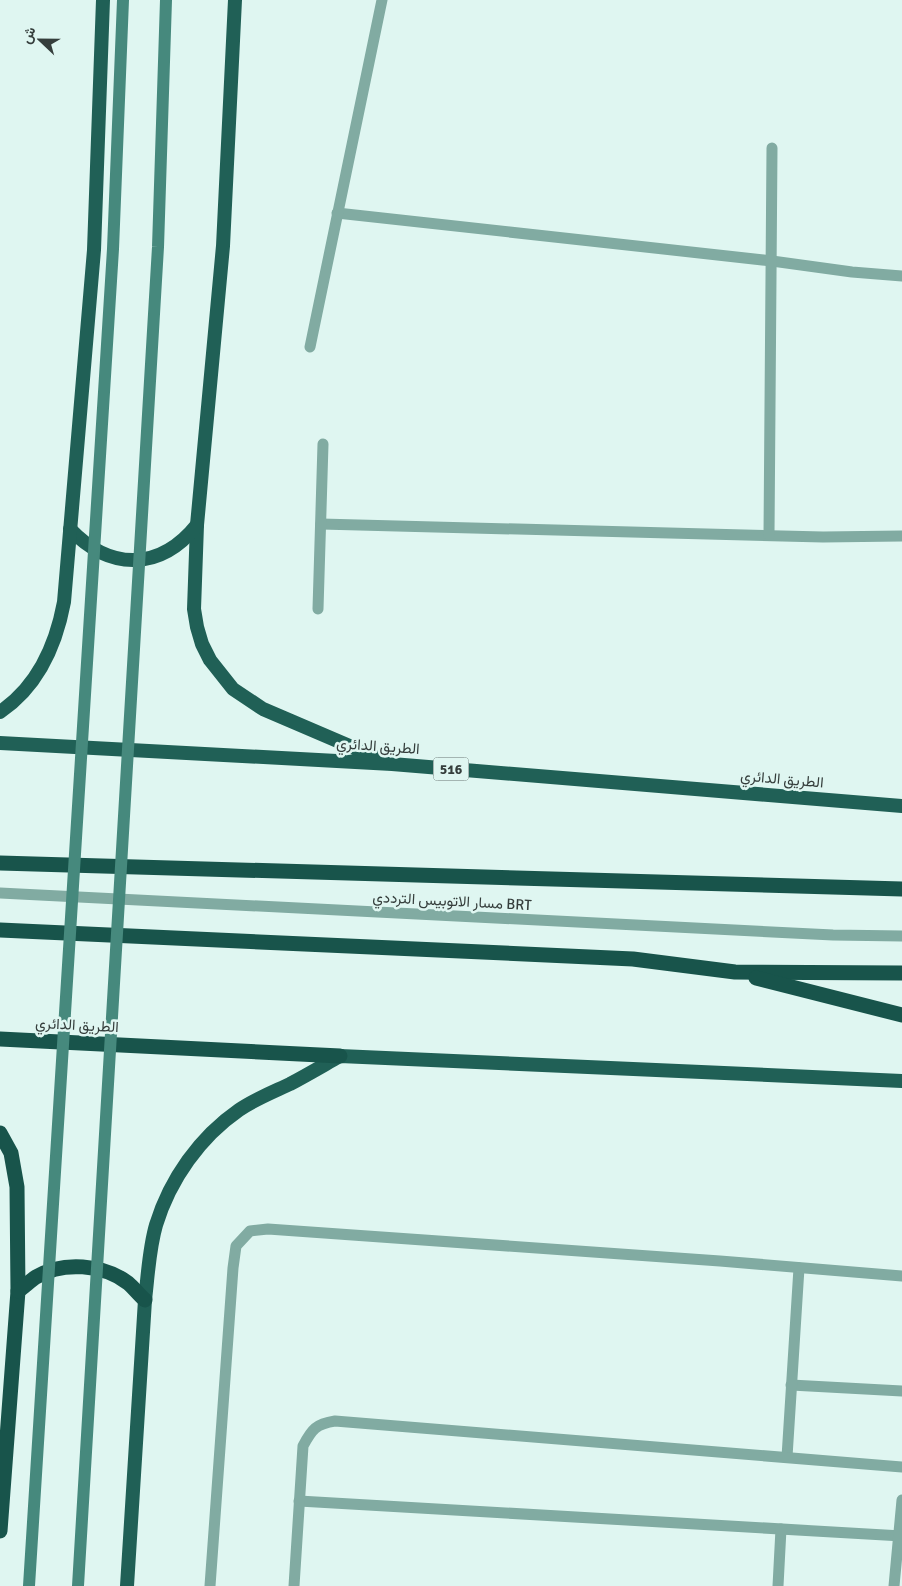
<svg xmlns="http://www.w3.org/2000/svg" width="902" height="1586" viewBox="0 0 902 1586" font-family="Signika,Vazirmatn,sans-serif">
	<style>
		.lines { fill: none; stroke-linecap: round; stroke-linejoin: round }
		.service { stroke: #81aba2; stroke-width: 11 }
		.trunk { stroke: #206056; stroke-width: 14 }
		.motorway { stroke: #18544b; stroke-width: 15 }
		.secondary-bridge { stroke: #46897d; stroke-width: 12 }
		.labels { text-anchor: middle; dominant-baseline: central; stroke-width: 5; stroke-linejoin: round; paint-order: stroke }
		.shield { fill: #dff6f1; stroke: #687572; stroke-width: 1 }
		.shield-label { font-size: 14px; font-weight: bold; fill: #353e3c }
		.street-label { font-size: 15px; fill: #353e3c; stroke: #dff6f1 }
	</style>
	<rect width="100%" height="100%" fill="#dff6f1"/>
	<g class="lines">
		<g class="service">
			<path d="M 337,213 L 772,261 L 852,272 L 902,276"/>
			<path d="M 310,347 L 382,0"/>
			<path d="M 321,524 L 823,537 L 902,536"/>
			<path d="M 769,535 L 772,148"/>
			<path d="M 318,609 L 323,444"/>
			<path d="M 0,893 L 833,935 L 902,936"/>
			<path d="M 791,1385 L 902,1391"/>
			<path d="M 787,1457 L 799,1268"/>
			<path d="M 299,1501 L 902,1536"/>
			<path d="M 210,1586 L 233,1268 L 236,1246 L 250,1231 L 268,1229 L 720,1261 L 902,1276"/>
			<path d="M 294,1586 L 303,1446 C 312,1429 316,1424 335,1421 L 902,1467"/>
			<path d="M 778,1586 L 781,1529"/>
			<path d="M 894,1586 L 902,1500"/>
		</g>
		<g class="trunk">
			<path d="M 235,0 L 223,246 L 197,525 L 194,609 L 197,627 L 202,644 L 210,660 L 233,689 L 263,709 L 382,760"/>
			<path d="M 70,529 C 110,571 160,571 197,525"/>
			<path d="M 0,712 C 37,687 56,645 64,602 L 94,250 L 103,0"/>
			<path d="M 0,743 L 392,764 L 902,806"/>
			<path d="M 127,1586 L 145,1300 C 148,1275 149,1249 156,1225 C 170,1179 200,1137 239,1110 C 255,1099 273,1092 290,1084 C 307,1075 324,1065 340,1056 L 902,1081"/>
		</g>
		<g class="motorway">
			<path d="M 0,863 L 902,889"/>
			<path d="M 0,930 L 633,959 L 735,972 L 902,973"/>
			<path d="M 756,978 L 902,1015"/>
			<path d="M 0,1039 L 340,1056"/>
			<path d="M 0,1133 L 11,1153 L 17,1187 L 18,1291 L 0,1531"/>
			<path d="M 18,1291 C 24,1287 30,1281 36,1277 C 63,1261 103,1264 128,1283 C 134,1288 139,1295 145,1300"/>
		</g>
		<g class="secondary-bridge">
			<path d="M 29,1586 L 113,249 L 123,0"/>
			<path d="M 78,1586 L 158,247 L 166,0"/>
		</g>
	</g>
	<g class="labels">
		<rect class="shield" x="433.5" y="757.5" width="35" height="23" rx="4"/>
		<g class="shield-label">
			<text x="451" y="769">516</text>
		</g>
		<g class="street-label">
			<text transform="translate(378 746) rotate(4)">الطريق الدائري</text>
			<text transform="translate(782 779) rotate(5)">الطريق الدائري</text>
			<text transform="translate(452 901) rotate(3)">مسار الاتوبيس الترددي BRT</text>
			<text transform="translate(77 1025) rotate(3)">الطريق الدائري</text>
		</g>
	</g>
	<g transform="translate(40 40) rotate(292)" stroke="#dff6f1" stroke-width="4" paint-order="stroke">
	<path d="M0-4L9 19L0 12L-9 19Z" fill="#353e3c"/>
	<text y="-8" font-size="14" font-weight="bold" text-anchor="middle" fill="#353e3c">ش</text>
	</g>
</svg>
